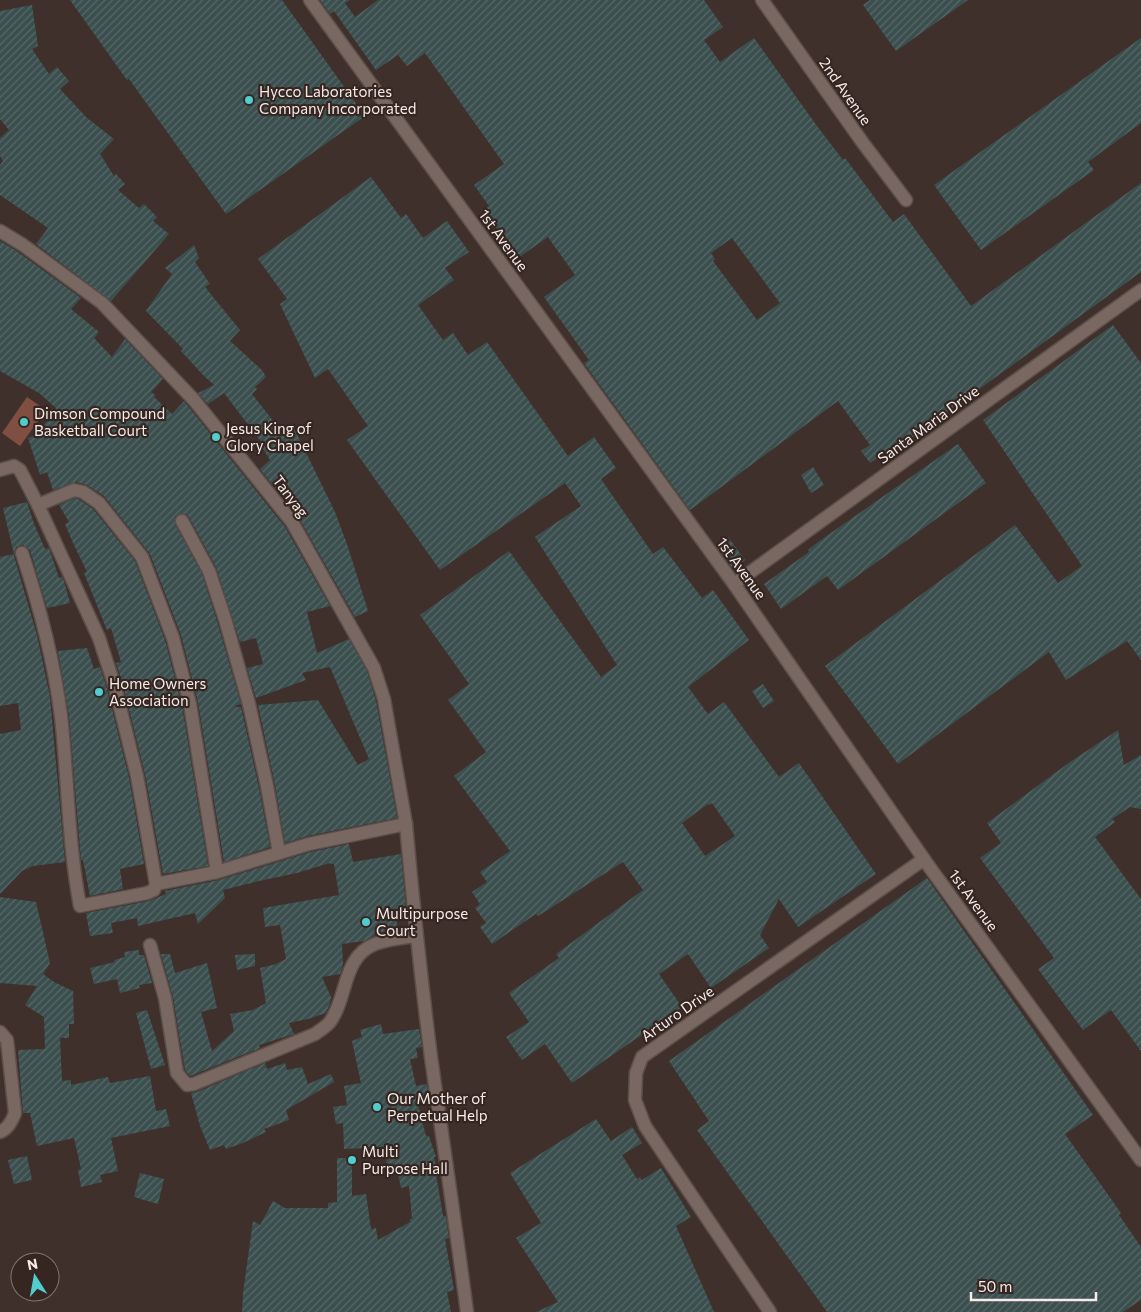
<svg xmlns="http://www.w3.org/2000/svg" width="1141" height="1312" viewBox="0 0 1141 1312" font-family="Commissioner,sans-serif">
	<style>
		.pitch { fill: #804f41 }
		.building { fill: url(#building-hatch); fill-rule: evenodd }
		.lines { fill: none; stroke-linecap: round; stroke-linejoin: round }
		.street-casing { stroke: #5c4f4a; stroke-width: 15 }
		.street { stroke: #796761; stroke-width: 12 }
		.poi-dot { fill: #52cdce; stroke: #352621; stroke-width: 2 }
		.labels { text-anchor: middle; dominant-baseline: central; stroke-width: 4.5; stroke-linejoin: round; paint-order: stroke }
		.poi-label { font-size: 15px; fill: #f6ebe8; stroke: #352621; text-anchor: start }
		.street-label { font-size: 15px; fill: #f6ebe8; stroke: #352621 }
	</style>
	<defs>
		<pattern id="building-hatch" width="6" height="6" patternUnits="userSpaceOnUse" patternTransform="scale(1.25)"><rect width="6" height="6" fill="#3b4f4f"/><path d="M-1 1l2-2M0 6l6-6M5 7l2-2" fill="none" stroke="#586868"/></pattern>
	</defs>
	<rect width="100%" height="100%" fill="#40302b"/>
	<path class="pitch" d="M 27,397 L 46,410 L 20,446 L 2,433 Z"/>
	<g class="building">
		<path d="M 70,0 L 282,0 L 365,116 L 226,214 L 129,79 L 127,80 Z"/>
		<path d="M 320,0 L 350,0 L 345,3 L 355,17 L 378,0 L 704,0 L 723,27 L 704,40 L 720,62 L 754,38 L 817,126 L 843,160 L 845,158 L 893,222 L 904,214 L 971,306 L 1141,183 L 1141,272 L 881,460 L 879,457 L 870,463 L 861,451 L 870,445 L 838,401 L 690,510 L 584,363 L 589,360 L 544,297 L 575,275 L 548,237 L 518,258 L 483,210 L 489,206 L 474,185 L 504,164 L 425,53 L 407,66 L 398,55 L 376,70 L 334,11 L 330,14 ZM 732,238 L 780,303 L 757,320 L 713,261 L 715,259 L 711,253 Z"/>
		<path d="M 870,0 L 968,0 L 896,51 L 863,5 Z"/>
		<path d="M 32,5 L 38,46 L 32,49 L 49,74 L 57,67 L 69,81 L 60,89 L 87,118 L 114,139 L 100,154 L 114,176 L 116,174 L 125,184 L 118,190 L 139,208 L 144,204 L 157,217 L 153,221 L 169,234 L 111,301 L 36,244 L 48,228 L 0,195 L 0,165 L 3,161 L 0,156 L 0,138 L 9,130 L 0,119 L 0,11 Z"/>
		<path d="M 1141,38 L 1141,123 L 1088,162 L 1094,170 L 981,250 L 934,185 Z"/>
		<path d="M 371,177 L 401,218 L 406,214 L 423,238 L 447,221 L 469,252 L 445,268 L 454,280 L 418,305 L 443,340 L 453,333 L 468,355 L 487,342 L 568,456 L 594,437 L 616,468 L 601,479 L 653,554 L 663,547 L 702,598 L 713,590 L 749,640 L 688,687 L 708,714 L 724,702 L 779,777 L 799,763 L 876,874 L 798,927 L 779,899 L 760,935 L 769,948 L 711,988 L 688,954 L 659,974 L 682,1007 L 572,1083 L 545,1044 L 522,1060 L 506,1037 L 529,1022 L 509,993 L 559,958 L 556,954 L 643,890 L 623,862 L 538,916 L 536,914 L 492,944 L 480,927 L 486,923 L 475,908 L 480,904 L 472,892 L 487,882 L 480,872 L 510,851 L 454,776 L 486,752 L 448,700 L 469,684 L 420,615 L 509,551 L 601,677 L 617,665 L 535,537 L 581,506 L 565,483 L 440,570 L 347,440 L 368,426 L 328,369 L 315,378 L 280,304 L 287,299 L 258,259 ZM 712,803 L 735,836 L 705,856 L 682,823 L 708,804 L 709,805 Z"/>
		<path d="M 0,241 L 18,252 L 81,298 L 71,309 L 99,332 L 94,338 L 112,357 L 125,339 L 163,379 L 151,392 L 155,395 L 154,397 L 172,414 L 184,401 L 285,527 L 330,606 L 307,612 L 317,653 L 349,639 L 367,671 L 376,701 L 397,818 L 307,836 L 285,843 L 275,785 L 258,705 L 318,700 L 358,765 L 369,759 L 330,667 L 302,673 L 306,680 L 256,698 L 247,668 L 263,664 L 256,638 L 240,642 L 216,567 L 189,517 L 186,514 L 179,514 L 175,517 L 175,524 L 202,574 L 217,621 L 241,704 L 235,706 L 235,707 L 241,707 L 259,788 L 270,847 L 224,862 L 198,702 L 181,635 L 150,554 L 104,496 L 87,485 L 76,482 L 53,490 L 47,472 L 40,475 L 28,438 L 38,434 L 56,408 L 39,393 L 0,371 Z"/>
		<path d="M 194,245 L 199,258 L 195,262 L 210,284 L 205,287 L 240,330 L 230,341 L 262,370 L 266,377 L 255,387 L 257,389 L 252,394 L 281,431 L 292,424 L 335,512 L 347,544 L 368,611 L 355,617 L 299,518 L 260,469 L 270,460 L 260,444 L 262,443 L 224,393 L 208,404 L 198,393 L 214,385 L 203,375 L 181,351 L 183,349 L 146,311 L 172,274 L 165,268 Z"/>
		<path d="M 1113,325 L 1141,363 L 1141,660 L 1127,641 L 1066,680 L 1049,652 L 898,764 L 825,666 L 1015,525 L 1058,583 L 1082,566 L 983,420 Z"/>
		<path d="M 958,444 L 986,483 L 838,590 L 827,576 L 781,609 L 764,584 L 809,552 L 808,550 L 818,542 Z"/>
		<path d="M 813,467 L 824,485 L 811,493 L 801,475 Z"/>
		<path d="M 75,498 L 80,500 L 93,509 L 135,561 L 165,640 L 182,706 L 208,866 L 163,874 L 145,774 L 123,685 L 116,663 L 121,662 L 111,628 L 107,630 L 84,573 L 87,572 L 73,543 L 65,524 L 69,522 L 59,505 Z"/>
		<path d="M 27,502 L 34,524 L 45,549 L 49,548 L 59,578 L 62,577 L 64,581 L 70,603 L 47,608 L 30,550 L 23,545 L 16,547 L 14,556 L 37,635 L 50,697 L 65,862 L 33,866 L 22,871 L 0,894 L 0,734 L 21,730 L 18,703 L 0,706 L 0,557 L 14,554 L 3,508 Z"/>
		<path d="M 728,537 L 745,560 L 733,569 L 716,546 Z"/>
		<path d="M 87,648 L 94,669 L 100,667 L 107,689 L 129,778 L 144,864 L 120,869 L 123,889 L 90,896 L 83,860 L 81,860 L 69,715 L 58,651 Z"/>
		<path d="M 763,684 L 774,701 L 763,708 L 752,691 Z"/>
		<path d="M 1118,730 L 1124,765 L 1141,755 L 1141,809 L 1130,807 L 1112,819 L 1115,822 L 1095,837 L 1141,899 L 1141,1051 L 1111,1010 L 1083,1030 L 1038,969 L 1054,958 L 980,858 L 1001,843 L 987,823 L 1070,762 Z"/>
		<path d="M 349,844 L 353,862 L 401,854 L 406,908 L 395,910 L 398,930 L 375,933 L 375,935 L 364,941 L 342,944 L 343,965 L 340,974 L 322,977 L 331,997 L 330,1003 L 326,1013 L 308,1019 L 289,1023 L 294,1034 L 259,1045 L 260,1048 L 190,1076 L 185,1070 L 173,997 L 161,954 L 170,954 L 175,973 L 207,963 L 217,1008 L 201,1012 L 212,1051 L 234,1031 L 230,1014 L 253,1010 L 266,1003 L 260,968 L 276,964 L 286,959 L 280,925 L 265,927 L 263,908 L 339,895 L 334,864 L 330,864 L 330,863 L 297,873 L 259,881 L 223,890 L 225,898 L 198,924 L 195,913 L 138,926 L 137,918 L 111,923 L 113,933 L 90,936 L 86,913 L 149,901 L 166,894 L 165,891 L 219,880 L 311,852 Z"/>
		<path d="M 927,878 L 1093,1115 L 1065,1134 L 1121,1213 L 1119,1215 L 1141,1247 L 1141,1300 L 1123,1312 L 827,1312 L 697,1130 L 709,1121 L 669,1061 Z"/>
		<path d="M 0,897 L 36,902 L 50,963 L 43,974 L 54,982 L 73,991 L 74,1024 L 69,1024 L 69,1038 L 60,1038 L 62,1081 L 71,1080 L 71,1085 L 108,1077 L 110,1083 L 150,1076 L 156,1111 L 166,1109 L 170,1126 L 111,1138 L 118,1171 L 100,1175 L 102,1182 L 81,1187 L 78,1170 L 81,1169 L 74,1138 L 37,1146 L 30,1113 L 23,1113 L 18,1050 L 45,1049 L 44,1017 L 25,1005 L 37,986 L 0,983 Z"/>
		<path d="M 139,950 L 139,955 L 144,955 L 152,983 L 139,985 L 140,988 L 120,993 L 117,979 L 94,984 L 90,968 L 115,962 L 114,960 L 125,957 L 124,952 Z"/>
		<path d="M 255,954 L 255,966 L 237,970 L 235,955 Z"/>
		<path d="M 147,1010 L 165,1065 L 151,1069 L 136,1013 Z"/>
		<path d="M 381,1024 L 383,1034 L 419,1029 L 422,1047 L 416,1048 L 418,1058 L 410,1059 L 416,1086 L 427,1084 L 429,1104 L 418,1105 L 426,1136 L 429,1136 L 436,1157 L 434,1157 L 438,1174 L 436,1174 L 443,1216 L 446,1216 L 449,1238 L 445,1239 L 454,1290 L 447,1292 L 451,1312 L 242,1312 L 243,1293 L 253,1221 L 260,1225 L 273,1201 L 285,1208 L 328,1208 L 328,1203 L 337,1202 L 337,1158 L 352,1158 L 352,1196 L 366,1194 L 371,1229 L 376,1228 L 378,1240 L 410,1222 L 410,1219 L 412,1219 L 409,1186 L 401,1188 L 396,1165 L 386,1163 L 389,1147 L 344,1149 L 343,1123 L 336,1124 L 333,1107 L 347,1105 L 344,1086 L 361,1083 L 352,1041 L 362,1037 L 360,1030 Z"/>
		<path d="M 265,1063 L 267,1069 L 285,1063 L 287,1070 L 302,1067 L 308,1084 L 331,1074 L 334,1082 L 286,1110 L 289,1120 L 264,1129 L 266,1132 L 243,1143 L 226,1149 L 224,1145 L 210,1150 L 200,1126 L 191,1093 L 197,1092 Z"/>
		<path d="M 596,1119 L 611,1141 L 632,1127 L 642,1143 L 622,1155 L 637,1179 L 640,1177 L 642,1180 L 661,1168 L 691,1217 L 676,1226 L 714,1312 L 536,1312 L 558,1302 L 516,1238 L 541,1223 L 510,1173 Z"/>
		<path d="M 27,1156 L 32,1180 L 14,1184 L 8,1160 Z"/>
		<path d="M 140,1173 L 164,1179 L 158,1204 L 134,1197 Z"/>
	</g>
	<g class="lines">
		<defs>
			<g id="street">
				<path d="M 310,0 L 734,584 L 928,865 L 1141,1160"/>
				<path d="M 762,0 L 863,143 L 906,200"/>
				<path d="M 0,231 L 23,245 L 102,303 L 194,400 L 292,522 L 374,668 L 384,699 L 406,824 L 309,844 L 217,872 L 156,884 L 137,776 L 115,687 L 99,638 L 38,505 L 20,470 L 14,466 L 0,470"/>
				<path d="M 38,505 L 74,490 L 83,492 L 99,503 L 142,557 L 173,638 L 190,704 L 217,872"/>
				<path d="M 182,521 L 209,571 L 225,619 L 249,704 L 267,786 L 279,853"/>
				<path d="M 22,553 C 39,604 54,662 61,716 C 68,779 68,843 80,906 L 147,893 L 154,890 L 156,884"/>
				<path d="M 734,584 L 1141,290"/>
				<path d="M 406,824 C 413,902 421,979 431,1057 C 443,1142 456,1227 467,1312"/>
				<path d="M 150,945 L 165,998 L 177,1073 L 187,1085 L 194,1084 L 315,1034 C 320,1030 326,1027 330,1022 C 348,997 342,957 375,944 C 388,939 402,938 416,936"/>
				<path d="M 0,1032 L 7,1040 L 15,1113 C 12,1121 8,1129 0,1132"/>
				<path d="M 770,1312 L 645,1126 L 635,1100 L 636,1073 L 642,1057 L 924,859"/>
			</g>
		</defs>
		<use href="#street" class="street-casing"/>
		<use href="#street" class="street"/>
	</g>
	<g class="poi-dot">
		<circle cx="249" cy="100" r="5"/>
		<circle cx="24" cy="422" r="5"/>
		<circle cx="216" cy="437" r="5"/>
		<circle cx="99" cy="692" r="5"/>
		<circle cx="366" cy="922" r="5"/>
		<circle cx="377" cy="1107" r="5"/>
		<circle cx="352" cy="1160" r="5"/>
	</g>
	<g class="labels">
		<g class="poi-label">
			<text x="259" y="91">Hycco Laboratories<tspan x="259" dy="17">Company Incorporated</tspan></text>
			<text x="34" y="413">Dimson Compound<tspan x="34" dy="17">Basketball Court</tspan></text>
			<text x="226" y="428">Jesus King of<tspan x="226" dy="17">Glory Chapel</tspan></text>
			<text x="109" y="683">Home Owners<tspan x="109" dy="17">Association</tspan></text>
			<text x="376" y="913">Multipurpose<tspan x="376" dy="17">Court</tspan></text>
			<text x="387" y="1098">Our Mother of<tspan x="387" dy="17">Perpetual Help</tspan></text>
			<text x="362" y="1151">Multi<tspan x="362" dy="17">Purpose Hall</tspan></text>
		</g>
		<g class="street-label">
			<text transform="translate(846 91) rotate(55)">2nd Avenue</text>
			<text transform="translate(504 240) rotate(54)">1st Avenue</text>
			<text transform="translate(928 424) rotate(-36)">Santa Maria Drive</text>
			<text transform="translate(291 496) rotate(53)">Tanyag</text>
			<text transform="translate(742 568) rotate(54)">1st Avenue</text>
			<text transform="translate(974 900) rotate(54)">1st Avenue</text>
			<text transform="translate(677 1013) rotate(-35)">Arturo Drive</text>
		</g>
	</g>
	<g transform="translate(35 1277) rotate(349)"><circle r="24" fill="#352621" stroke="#827571"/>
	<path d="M0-4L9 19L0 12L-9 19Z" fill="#52cdce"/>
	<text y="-8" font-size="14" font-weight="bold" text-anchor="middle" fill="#f6ebe8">N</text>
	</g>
	<path d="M971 1292v8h125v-8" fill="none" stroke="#f6ebe8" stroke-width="2.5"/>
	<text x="978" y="1292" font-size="15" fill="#f6ebe8" stroke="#352621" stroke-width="4" paint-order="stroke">50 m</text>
</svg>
